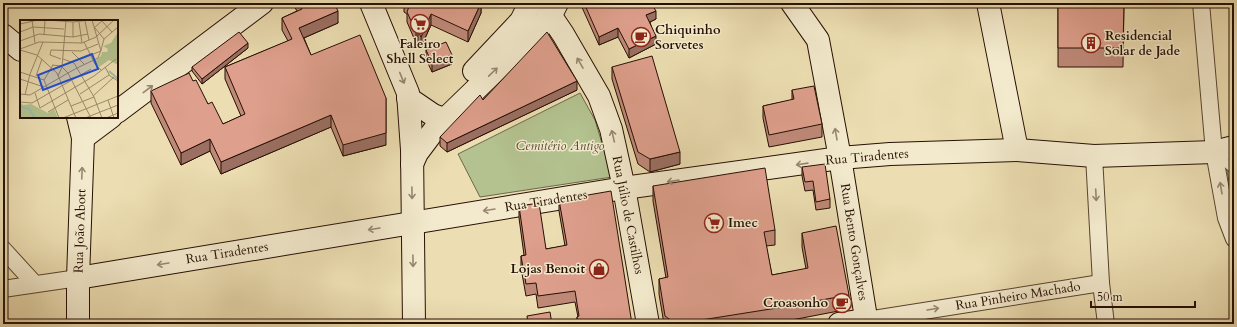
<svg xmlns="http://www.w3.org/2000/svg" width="1237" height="327" viewBox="0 0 1237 327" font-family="Cardo,serif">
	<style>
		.green { fill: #b3c28f; stroke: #6c6849 }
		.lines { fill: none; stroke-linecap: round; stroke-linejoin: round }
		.lane-casing { stroke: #58432f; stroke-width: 10 }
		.street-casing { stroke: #58432f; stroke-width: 18 }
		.secondary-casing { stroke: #260f03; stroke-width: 24 }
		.lane { stroke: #f3eacd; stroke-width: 8 }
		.street { stroke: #f3eacd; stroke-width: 16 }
		.secondary { stroke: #f3eacd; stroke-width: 22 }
		.wall { fill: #bf8978; stroke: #260f03 }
		.shaded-wall { fill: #9b6f62; stroke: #260f03 }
		.building { fill: #de9f8c; stroke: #260f03 }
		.oneway { stroke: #978772 }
		.labels { text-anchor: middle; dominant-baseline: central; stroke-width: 3; stroke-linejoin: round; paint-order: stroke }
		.poi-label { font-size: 13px; font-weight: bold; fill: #260f03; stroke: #f3eacd; text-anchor: start }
		.park-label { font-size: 13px; font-style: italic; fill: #574e34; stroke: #f3eacd }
		.street-label { font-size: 13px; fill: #260f03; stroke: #f3eacd }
		.inset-river { fill: none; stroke: #99bcac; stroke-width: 2 }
		.inset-road { fill: none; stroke: #9d8b6c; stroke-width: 1 }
		.view { fill: #1d4ed8; fill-opacity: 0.15; stroke: #1d4ed8; stroke-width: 2 }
		.inset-edge { fill: none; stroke: #260f03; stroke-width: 2 }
	</style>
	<rect width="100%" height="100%" fill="#ecdeb2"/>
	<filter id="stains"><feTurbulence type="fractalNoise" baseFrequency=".005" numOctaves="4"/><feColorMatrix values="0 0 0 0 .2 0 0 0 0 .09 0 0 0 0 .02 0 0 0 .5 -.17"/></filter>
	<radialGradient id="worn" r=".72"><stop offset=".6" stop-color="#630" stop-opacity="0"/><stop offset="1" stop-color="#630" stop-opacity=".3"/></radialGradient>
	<g class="green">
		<path d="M 580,93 L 595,120 L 612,177 L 480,197 L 458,154 Z"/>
		<path d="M 1234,159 L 1234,209 L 1227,171 L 1223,162 Z"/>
	</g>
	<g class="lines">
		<defs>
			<path id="lane" d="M 1217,155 L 1234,170"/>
			<g id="street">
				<path d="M 1201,3 L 1214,152 L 1226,218 L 1234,239"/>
				<path d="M 1094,156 L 1101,283 L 1106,324"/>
				<path d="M 3,249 L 35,284"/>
				<path d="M 3,289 L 78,278"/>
				<path d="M 867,320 L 1101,283"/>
			</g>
			<g id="secondary">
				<path d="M 371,3 L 408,93 L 412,150 L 414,324"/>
				<path d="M 542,3 L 563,34 L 599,96 L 611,129 L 624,188 L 648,324"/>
				<path d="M 792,3 L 818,40 L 840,158 L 867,324"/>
				<path d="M 988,3 L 1017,150"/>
				<path d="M 3,35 L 21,50"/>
				<path d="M 474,71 L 521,21 L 530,3"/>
				<path d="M 408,98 L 433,115 L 444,119"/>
				<path d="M 117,112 L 262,3"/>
				<path d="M 78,117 L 83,138 L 78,278 L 78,324"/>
				<path d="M 83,138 L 111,117"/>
				<path d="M 412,164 L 417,153 L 435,129 L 539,28 L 551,15 L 557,3"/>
				<path d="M 78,278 L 624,188 L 840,158 L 890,154 L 1017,150 L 1094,156 L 1214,152 L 1234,147"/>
				<path d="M 839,324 L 867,320"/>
			</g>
		</defs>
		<use href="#lane" class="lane-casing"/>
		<use href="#street" class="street-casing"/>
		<use href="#secondary" class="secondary-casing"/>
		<use href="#lane" class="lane"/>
		<use href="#street" class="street"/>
		<use href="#secondary" class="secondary"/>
	</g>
	<g class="wall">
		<path d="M 292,3 L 334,3 L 338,23 L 304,38 L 311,55 L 386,145 L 343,156 L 331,127 L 221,174 L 210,151 L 181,165 L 151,103 L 151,91 L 193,81 L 208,104 L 223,124 L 241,116 L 225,79 L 225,67 L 288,41 L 282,30 L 282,18 L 297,11 Z"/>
		<path d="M 397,3 L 481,3 L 481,13 L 468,42 L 431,25 L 421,47 L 418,42 L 416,43 L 407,22 L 407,14 L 404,12 L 404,7 L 397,4 Z"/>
		<path d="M 580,3 L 651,3 L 656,19 L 650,22 L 656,44 L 629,58 L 618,37 L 599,45 Z"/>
		<path d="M 1058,3 L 1124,3 L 1123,67 L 1058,67 Z"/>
		<path d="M 248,48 L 202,84 L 192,71 L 192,67 Z"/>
		<path d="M 426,50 L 452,64 L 432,72 L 426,59 Z"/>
		<path d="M 612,67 L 680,164 L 650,172 L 638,164 L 612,79 Z"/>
		<path d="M 577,90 L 447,152 L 440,146 L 440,137 L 483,100 Z"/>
		<path d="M 792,90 L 822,124 L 822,137 L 769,147 L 763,118 L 763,106 L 792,100 Z"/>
		<path d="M 802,167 L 830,199 L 830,208 L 816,210 L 813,190 L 805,191 L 802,176 Z"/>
		<path d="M 653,186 L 775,230 L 775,245 L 766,246 L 772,275 L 806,269 L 802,247 L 802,233 L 849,295 L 849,309 L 771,324 L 664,324 L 659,294 L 659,279 L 666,278 L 653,201 Z"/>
		<path d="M 559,200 L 632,324 L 577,324 L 577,317 L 578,317 L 575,302 L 538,308 L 536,294 L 526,296 L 521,268 L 521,256 L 524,255 L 519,218 L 519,206 L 546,249 L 565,246 L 559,211 Z"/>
	</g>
	<g class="shaded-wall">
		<path d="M 481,3 L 481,13 L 468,42 L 468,31 Z"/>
		<path d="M 338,11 L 338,23 L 299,40 L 299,28 Z"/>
		<path d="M 656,11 L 656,19 L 646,24 L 646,15 Z"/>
		<path d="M 431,14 L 431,25 L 421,47 L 421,37 Z"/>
		<path d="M 618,28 L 618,37 L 599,45 L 599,37 Z"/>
		<path d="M 418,31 L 418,42 L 416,43 L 416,32 Z"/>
		<path d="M 656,36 L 656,44 L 629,58 L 629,49 Z"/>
		<path d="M 248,43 L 248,48 L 202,84 L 202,79 Z"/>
		<path d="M 452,55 L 452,64 L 432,72 L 432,63 Z"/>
		<path d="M 577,81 L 577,90 L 447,152 L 447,143 Z"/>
		<path d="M 386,98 L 386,145 L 343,156 L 343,145 Z"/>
		<path d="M 331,115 L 331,127 L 221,174 L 221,162 Z"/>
		<path d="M 210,139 L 210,151 L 181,165 L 181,153 Z"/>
		<path d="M 680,152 L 680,164 L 650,172 L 650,159 Z"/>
	</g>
	<g class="building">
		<path d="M 299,3 L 334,3 L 338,11 L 299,28 L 311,55 L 360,35 L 386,98 L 386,133 L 343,145 L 331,115 L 221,162 L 210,139 L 181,153 L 151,91 L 189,73 L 193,81 L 196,80 L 208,104 L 212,102 L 223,124 L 245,114 L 225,67 L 292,39 L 282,18 L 302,9 Z"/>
		<path d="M 407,3 L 481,3 L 468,31 L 431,14 L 421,37 L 418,31 L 416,32 L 407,12 L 410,4 Z"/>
		<path d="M 584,3 L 651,3 L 656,11 L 646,15 L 656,36 L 629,49 L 618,28 L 599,37 Z"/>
		<path d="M 1058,3 L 1124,3 L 1123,48 L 1058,48 Z"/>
		<path d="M 239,32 L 248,43 L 202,79 L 192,67 Z"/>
		<path d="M 547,32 L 577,81 L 447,143 L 440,137 L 480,95 L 483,100 Z"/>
		<path d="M 446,42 L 452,55 L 432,63 L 426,50 Z"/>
		<path d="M 652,56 L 680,152 L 650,159 L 638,152 L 612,67 Z"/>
		<path d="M 814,86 L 822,124 L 769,135 L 763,106 L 794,99 L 792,90 Z"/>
		<path d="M 825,164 L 830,199 L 816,202 L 813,181 L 805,182 L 802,167 Z"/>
		<path d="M 765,168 L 775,230 L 764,232 L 772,275 L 808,268 L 802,233 L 836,226 L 849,295 L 777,308 L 676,324 L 665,316 L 659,279 L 668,277 L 653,186 Z"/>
		<path d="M 611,191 L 632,324 L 578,324 L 577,317 L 579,316 L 575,291 L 538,296 L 536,283 L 526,284 L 521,256 L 526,255 L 519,206 L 539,203 L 546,249 L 567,245 L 559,200 Z"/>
		<path d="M 550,312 L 552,324 L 528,324 L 527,316 Z"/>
	</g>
	<defs><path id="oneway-shaft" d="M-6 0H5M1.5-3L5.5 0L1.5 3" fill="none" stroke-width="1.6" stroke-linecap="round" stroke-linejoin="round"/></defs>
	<g class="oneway">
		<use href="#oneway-shaft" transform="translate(580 63) rotate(-120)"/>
		<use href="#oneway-shaft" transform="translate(493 72) rotate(-44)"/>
		<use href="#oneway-shaft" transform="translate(402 78) rotate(68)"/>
		<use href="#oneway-shaft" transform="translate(148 89) rotate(-37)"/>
		<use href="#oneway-shaft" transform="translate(836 134) rotate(-100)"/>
		<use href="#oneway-shaft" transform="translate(613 136) rotate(-103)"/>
		<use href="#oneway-shaft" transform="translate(802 164) rotate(172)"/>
		<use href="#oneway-shaft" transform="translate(82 173) rotate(-88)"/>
		<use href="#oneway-shaft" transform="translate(673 181) rotate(172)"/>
		<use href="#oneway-shaft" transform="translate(1221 188) rotate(-100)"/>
		<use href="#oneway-shaft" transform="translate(412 193) rotate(89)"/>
		<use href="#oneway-shaft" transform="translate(1096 195) rotate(87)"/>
		<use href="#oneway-shaft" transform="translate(489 210) rotate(171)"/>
		<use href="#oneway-shaft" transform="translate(374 229) rotate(171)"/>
		<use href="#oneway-shaft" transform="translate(413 261) rotate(89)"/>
		<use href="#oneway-shaft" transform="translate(163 264) rotate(171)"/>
		<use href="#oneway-shaft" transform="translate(933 309) rotate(-9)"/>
	</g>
	<defs>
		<symbol id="supermarket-ring" viewBox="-11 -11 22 22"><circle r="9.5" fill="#f3eacd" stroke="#8f2418" stroke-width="1.5"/><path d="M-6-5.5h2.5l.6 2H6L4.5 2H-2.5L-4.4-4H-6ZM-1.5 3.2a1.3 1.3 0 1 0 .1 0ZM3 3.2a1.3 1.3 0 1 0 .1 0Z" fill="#8f2418"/></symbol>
		<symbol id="cafe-ring" viewBox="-11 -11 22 22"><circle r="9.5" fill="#f3eacd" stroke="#8f2418" stroke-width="1.5"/><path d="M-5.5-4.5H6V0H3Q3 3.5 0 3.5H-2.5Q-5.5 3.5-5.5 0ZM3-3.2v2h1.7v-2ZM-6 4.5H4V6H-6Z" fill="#8f2418"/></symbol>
		<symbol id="building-ring" viewBox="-11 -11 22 22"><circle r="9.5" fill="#f3eacd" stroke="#8f2418" stroke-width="1.5"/><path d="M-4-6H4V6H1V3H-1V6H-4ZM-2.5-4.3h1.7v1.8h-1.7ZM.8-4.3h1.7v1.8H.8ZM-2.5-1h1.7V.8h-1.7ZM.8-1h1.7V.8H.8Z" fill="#8f2418"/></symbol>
		<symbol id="shop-ring" viewBox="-11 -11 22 22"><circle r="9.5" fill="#f3eacd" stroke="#8f2418" stroke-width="1.5"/><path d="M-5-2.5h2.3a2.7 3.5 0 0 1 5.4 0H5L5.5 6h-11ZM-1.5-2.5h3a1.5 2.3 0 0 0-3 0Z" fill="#8f2418"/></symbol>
	</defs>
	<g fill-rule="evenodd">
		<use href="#supermarket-ring" x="409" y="13" width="22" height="22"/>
		<use href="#cafe-ring" x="630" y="26" width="22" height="22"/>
		<use href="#building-ring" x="1080" y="32" width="22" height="22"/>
		<use href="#supermarket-ring" x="703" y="212" width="22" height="22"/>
		<use href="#shop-ring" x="588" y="258" width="22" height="22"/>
		<use href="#cafe-ring" x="831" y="292" width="22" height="22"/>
	</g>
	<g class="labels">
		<g class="poi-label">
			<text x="655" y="30">Chiquinho<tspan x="655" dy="15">Sorvetes</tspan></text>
			<text x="1105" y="36">Residencial<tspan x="1105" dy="15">Solar de Jade</tspan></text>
			<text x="420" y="44" text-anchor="middle">Faleiro<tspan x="420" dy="15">Shell Select</tspan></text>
			<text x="728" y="223">Imec</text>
			<text x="585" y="269" text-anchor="end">Lojas Benoit</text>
			<text x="828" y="303" text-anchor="end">Croasonho</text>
		</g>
		<g class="park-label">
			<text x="560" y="146">Cemitério Antigo</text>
		</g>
		<g class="street-label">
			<text transform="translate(867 157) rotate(-5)">Rua Tiradentes</text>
			<text transform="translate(546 201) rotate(-9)">Rua Tiradentes</text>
			<text transform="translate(628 215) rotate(79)">Rua Júlio de Castilhos</text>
			<text transform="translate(80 231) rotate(-88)">Rua João Abott</text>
			<text transform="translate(854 242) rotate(81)">Rua Bento Gonçalves</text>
			<text transform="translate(227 253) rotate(-9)">Rua Tiradentes</text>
			<text transform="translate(1018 296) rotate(-9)">Rua Pinheiro Machado</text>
		</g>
	</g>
	<g transform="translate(20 20)">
		<rect width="98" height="98" fill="#ecdeb2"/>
		<path d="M 98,12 L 98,45 L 89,40 L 79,47 L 74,42 L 81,36 L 82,32 L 87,32 L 88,29 L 83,26 L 91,23 ZM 0,82 L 3,85 L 11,84 L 28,93 L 34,89 L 38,98 L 0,98 Z" fill="#b3c28f"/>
		<path class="inset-river" d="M 89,51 L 98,59M 0,87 L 9,89 L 15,98"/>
		<path class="inset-road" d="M 12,0 L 15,23M 27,0 L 53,2 L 70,0M 72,0 L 81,31M 81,0 L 92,12M 65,1 L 69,20M 53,2 L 53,17M 59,2 L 62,23M 0,4 L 18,0M 74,8 L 83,0M 75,8 L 84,19M 0,12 L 13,7 L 44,9M 24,15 L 25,0M 0,21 L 19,14 L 53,17 L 68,14M 64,22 L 75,44 L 81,50M 0,29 L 19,22 L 62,23 L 76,17 L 94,0M 0,30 L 17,35 L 37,53 L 56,98M 81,30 L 84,19 L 98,7M 52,32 L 65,45M 41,39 L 30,35 L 31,30 L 61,31 L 78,24M 43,39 L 54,43 L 74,77 L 82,98M 61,39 L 81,31M 32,45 L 41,46 L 48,53 L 57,48M 33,45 L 24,60 L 39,98M 85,47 L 90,56 L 98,61M 57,48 L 78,38 L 81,30M 0,52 L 24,60M 16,56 L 22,39M 38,56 L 42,47 L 46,0M 0,59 L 24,67M 15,73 L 20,88 L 74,56 L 96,39M 0,74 L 10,75 L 48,53 L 71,98M 60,74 L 89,55M 5,75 L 10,54 L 23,22M 73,76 L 94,57M 88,80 L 94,98M 0,82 L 12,83 L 71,49M 51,86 L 74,77M 28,92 L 48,80M 43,98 L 98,76M 65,98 L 98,85M 86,98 L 98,93"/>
		<path class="view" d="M 72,34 L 78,49 L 23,70 L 18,55 Z"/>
		<rect width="98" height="98" class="inset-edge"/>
	</g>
	<rect width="1237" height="327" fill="none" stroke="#ecdeb2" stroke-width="16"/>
	<rect x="4" y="4" width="1229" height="319" fill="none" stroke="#260f03" stroke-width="2"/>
	<rect x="8" y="8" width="1221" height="311" fill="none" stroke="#260f03"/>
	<path d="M1091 301v6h104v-6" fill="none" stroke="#260f03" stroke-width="2"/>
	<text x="1097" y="301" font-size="12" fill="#260f03" stroke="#f3eacd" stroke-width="3" paint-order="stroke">50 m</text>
	<rect width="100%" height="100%" filter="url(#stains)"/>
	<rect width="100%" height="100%" fill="url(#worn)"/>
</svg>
